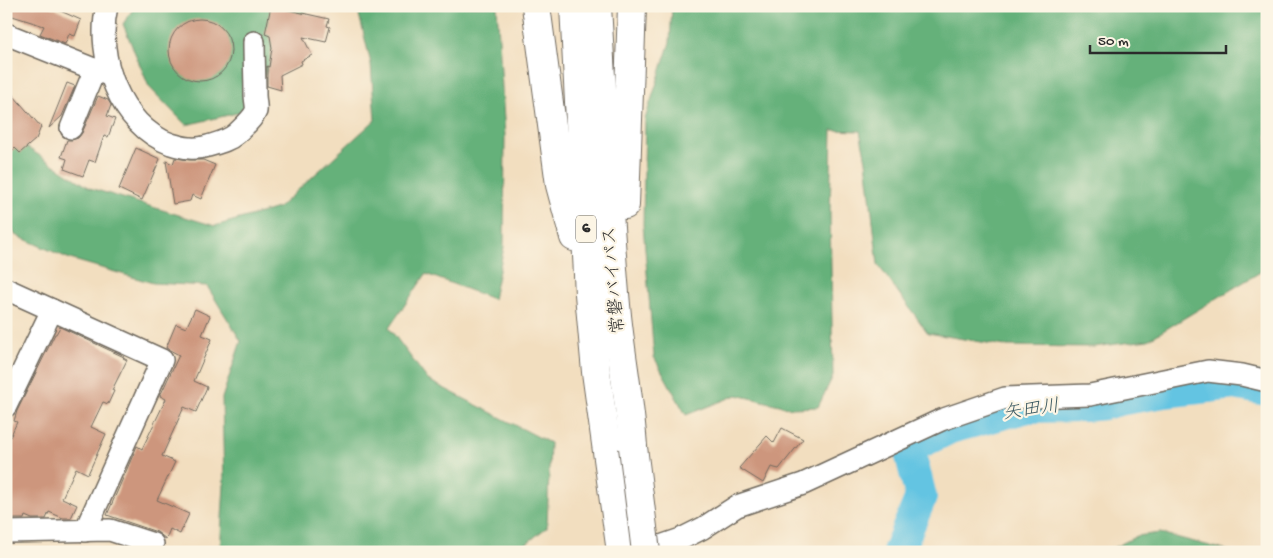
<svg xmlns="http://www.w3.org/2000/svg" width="1273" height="558" viewBox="0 0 1273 558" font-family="'Gochi Hand','Klee One',sans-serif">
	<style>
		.forest { fill: #65b17a; stroke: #486e52 }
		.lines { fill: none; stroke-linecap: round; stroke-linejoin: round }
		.river { stroke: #64c4e2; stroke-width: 32 }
		.building { fill: #cd967d }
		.minor-casing { stroke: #716a5f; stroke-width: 24 }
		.highway-casing { stroke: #716a5f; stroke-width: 30 }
		.minor { stroke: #fff; stroke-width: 21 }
		.highway { stroke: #fff; stroke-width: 28 }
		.highway-bridge-casing { stroke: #716a5f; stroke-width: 30; stroke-linecap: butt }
		.highway-bridge { stroke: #fff; stroke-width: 28 }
		.labels { text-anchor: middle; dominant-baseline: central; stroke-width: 4.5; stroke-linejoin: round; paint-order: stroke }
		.shield { fill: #fcf5e5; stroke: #6a6863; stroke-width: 1 }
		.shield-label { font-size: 16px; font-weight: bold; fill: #2b2b2b }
		.street-label { font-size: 18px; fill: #2b2b2b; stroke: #fcf5e5 }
		.water-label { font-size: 19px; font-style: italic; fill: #3c5962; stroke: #fcf5e5 }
	</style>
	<rect width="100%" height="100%" fill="#fcf5e5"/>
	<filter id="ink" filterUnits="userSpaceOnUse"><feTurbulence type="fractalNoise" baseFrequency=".02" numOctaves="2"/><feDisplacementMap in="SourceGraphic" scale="10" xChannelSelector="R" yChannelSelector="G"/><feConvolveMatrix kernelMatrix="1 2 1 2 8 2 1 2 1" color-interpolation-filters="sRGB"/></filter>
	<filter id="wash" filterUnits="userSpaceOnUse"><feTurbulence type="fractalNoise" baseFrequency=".0096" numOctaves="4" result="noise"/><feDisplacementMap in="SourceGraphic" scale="20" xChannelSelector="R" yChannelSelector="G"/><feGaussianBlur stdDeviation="1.12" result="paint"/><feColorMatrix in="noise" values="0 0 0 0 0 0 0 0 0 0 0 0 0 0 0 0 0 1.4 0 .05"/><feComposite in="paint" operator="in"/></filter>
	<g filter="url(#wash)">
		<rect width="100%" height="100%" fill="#f2debf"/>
		<g class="forest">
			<path d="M 135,6 L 317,6 L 288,19 L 250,110 L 186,125 L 149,87 L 123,24 Z"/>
			<path d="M 357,6 L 497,6 L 505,136 L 504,247 L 493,299 L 426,274 L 389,328 L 428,380 L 550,443 L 547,527 L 516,552 L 220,552 L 224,485 L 222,398 L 241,341 L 207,286 L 153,283 L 70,259 L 15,235 L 6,213 L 6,134 L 90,188 L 215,226 L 278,208 L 375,120 L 371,64 Z"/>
			<path d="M 672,6 L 1267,6 L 1267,268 L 1148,340 L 1093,347 L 1005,346 L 928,333 L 878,265 L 866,161 L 860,131 L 832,130 L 830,213 L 833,376 L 818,407 L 792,408 L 737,395 L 686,415 L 654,357 L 643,225 L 645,119 L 670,42 Z"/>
			<path d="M 1160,533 L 1233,552 L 1105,552 L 1137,536 Z"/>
		</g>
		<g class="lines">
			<path class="river" d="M 898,552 L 921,497 L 909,448 L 950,428 L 1028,407 L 1085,406 L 1104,404 L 1119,400 L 1164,392 L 1234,384 L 1267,390"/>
		</g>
		<g id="blocks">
			<g class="building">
				<path d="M 6,6 L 49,6 L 81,20 L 75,36 L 69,34 L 65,44 L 40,34 L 44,26 L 6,14 Z"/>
				<path d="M 271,6 L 329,19 L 327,26 L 330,27 L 326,42 L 303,37 L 312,55 L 301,61 L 302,64 L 280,75 L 281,90 L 267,86 L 267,66 L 269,67 L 272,48 L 270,36 L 265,34 Z"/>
				<circle cx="200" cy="50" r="31"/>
				<path d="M 67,83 L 75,86 L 62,116 L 49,128 Z"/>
				<path d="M 6,87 L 41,127 L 36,139 L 20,153 L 15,148 L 6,156 Z"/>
				<path d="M 98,96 L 108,100 L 111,105 L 107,116 L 115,119 L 108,137 L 104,136 L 95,162 L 89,160 L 83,176 L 64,169 L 67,159 L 61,157 L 67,140 L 72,140 L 78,138 L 82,133 Z"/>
				<path d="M 136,148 L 160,159 L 142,200 L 119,189 Z"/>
				<path d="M 175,158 L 189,160 L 203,160 L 215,165 L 201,199 L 192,195 L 190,201 L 173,204 L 166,161 L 173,164 Z"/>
				<path d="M 195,309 L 210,316 L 202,335 L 212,339 L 194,381 L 207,387 L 196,412 L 184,407 L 162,456 L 175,462 L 157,500 L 189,514 L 180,534 L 170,529 L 166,539 L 157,532 L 107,515 L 137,446 L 142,449 L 166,399 L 160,396 L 179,355 L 166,348 L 176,324 L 186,328 Z"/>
				<path d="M 60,327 L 124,357 L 123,358 L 127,360 L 112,390 L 114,391 L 108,404 L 103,402 L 91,427 L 106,434 L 88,474 L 76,468 L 62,498 L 77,505 L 71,518 L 63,518 L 49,512 L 46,519 L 32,519 L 25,516 L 24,519 L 7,519 L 6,446 L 17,422 L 14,421 L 17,411 L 55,334 L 56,334 Z"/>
				<path d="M 782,428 L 803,439 L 779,469 L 771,467 L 763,483 L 739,468 L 767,436 L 774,443 Z"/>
			</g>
		</g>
	</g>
	<g filter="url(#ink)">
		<use href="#blocks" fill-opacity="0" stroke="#716a5f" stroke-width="1"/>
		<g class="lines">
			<defs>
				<g id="minor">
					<path d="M 107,6 C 95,56 120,126 171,144 C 184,148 195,150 208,146 C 218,143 228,141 236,134 C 242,128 253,119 256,111 C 257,107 255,100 255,95 C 255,77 254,60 254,42"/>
					<path d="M 6,34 L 111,76"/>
					<path d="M 71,128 L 95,69"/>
					<path d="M 6,289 L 162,360 L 85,531"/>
					<path d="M 6,406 L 52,310"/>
					<path d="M 6,532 L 110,530 L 153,544"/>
					<path d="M 643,552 L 681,539 L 703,528 L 737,506 L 803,484 L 941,420 L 1005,398 L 1090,395 L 1208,371 L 1242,375 L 1267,381"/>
				</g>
				<g id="highway">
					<path d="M 536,6 L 560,185 L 574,237"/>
					<path d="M 574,6 L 589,294 L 596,372 L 621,552"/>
					<path d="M 597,6 C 603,106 607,205 616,305 C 620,352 630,399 633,447"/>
					<path d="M 625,205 L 632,6"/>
				</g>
			</defs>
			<use href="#minor" class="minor-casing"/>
			<use href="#highway" class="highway-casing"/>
			<use href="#minor" class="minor"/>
			<use href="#highway" class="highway"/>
			<defs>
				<path id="highway-bridge" d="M 633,447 L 646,552"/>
			</defs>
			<use href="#highway-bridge" class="highway-bridge-casing"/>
			<use href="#highway-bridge" class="highway-bridge"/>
		</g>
	</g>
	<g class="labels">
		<rect class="shield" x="576" y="215.5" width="20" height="27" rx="4"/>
		<g class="shield-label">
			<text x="586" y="229">6</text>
		</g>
		<g class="street-label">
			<text transform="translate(615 280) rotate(-95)">常磐バイパス</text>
		</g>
		<g class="water-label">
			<text transform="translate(1031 411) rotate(-8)">矢田川</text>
		</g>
	</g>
	<rect width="1273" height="558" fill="none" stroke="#fcf5e5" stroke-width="25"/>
	<path d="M1090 45v8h136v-8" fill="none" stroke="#2b2b2b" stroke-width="2.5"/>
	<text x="1098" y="45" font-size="15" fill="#2b2b2b" stroke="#fcf5e5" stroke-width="4" paint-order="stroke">50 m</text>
</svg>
